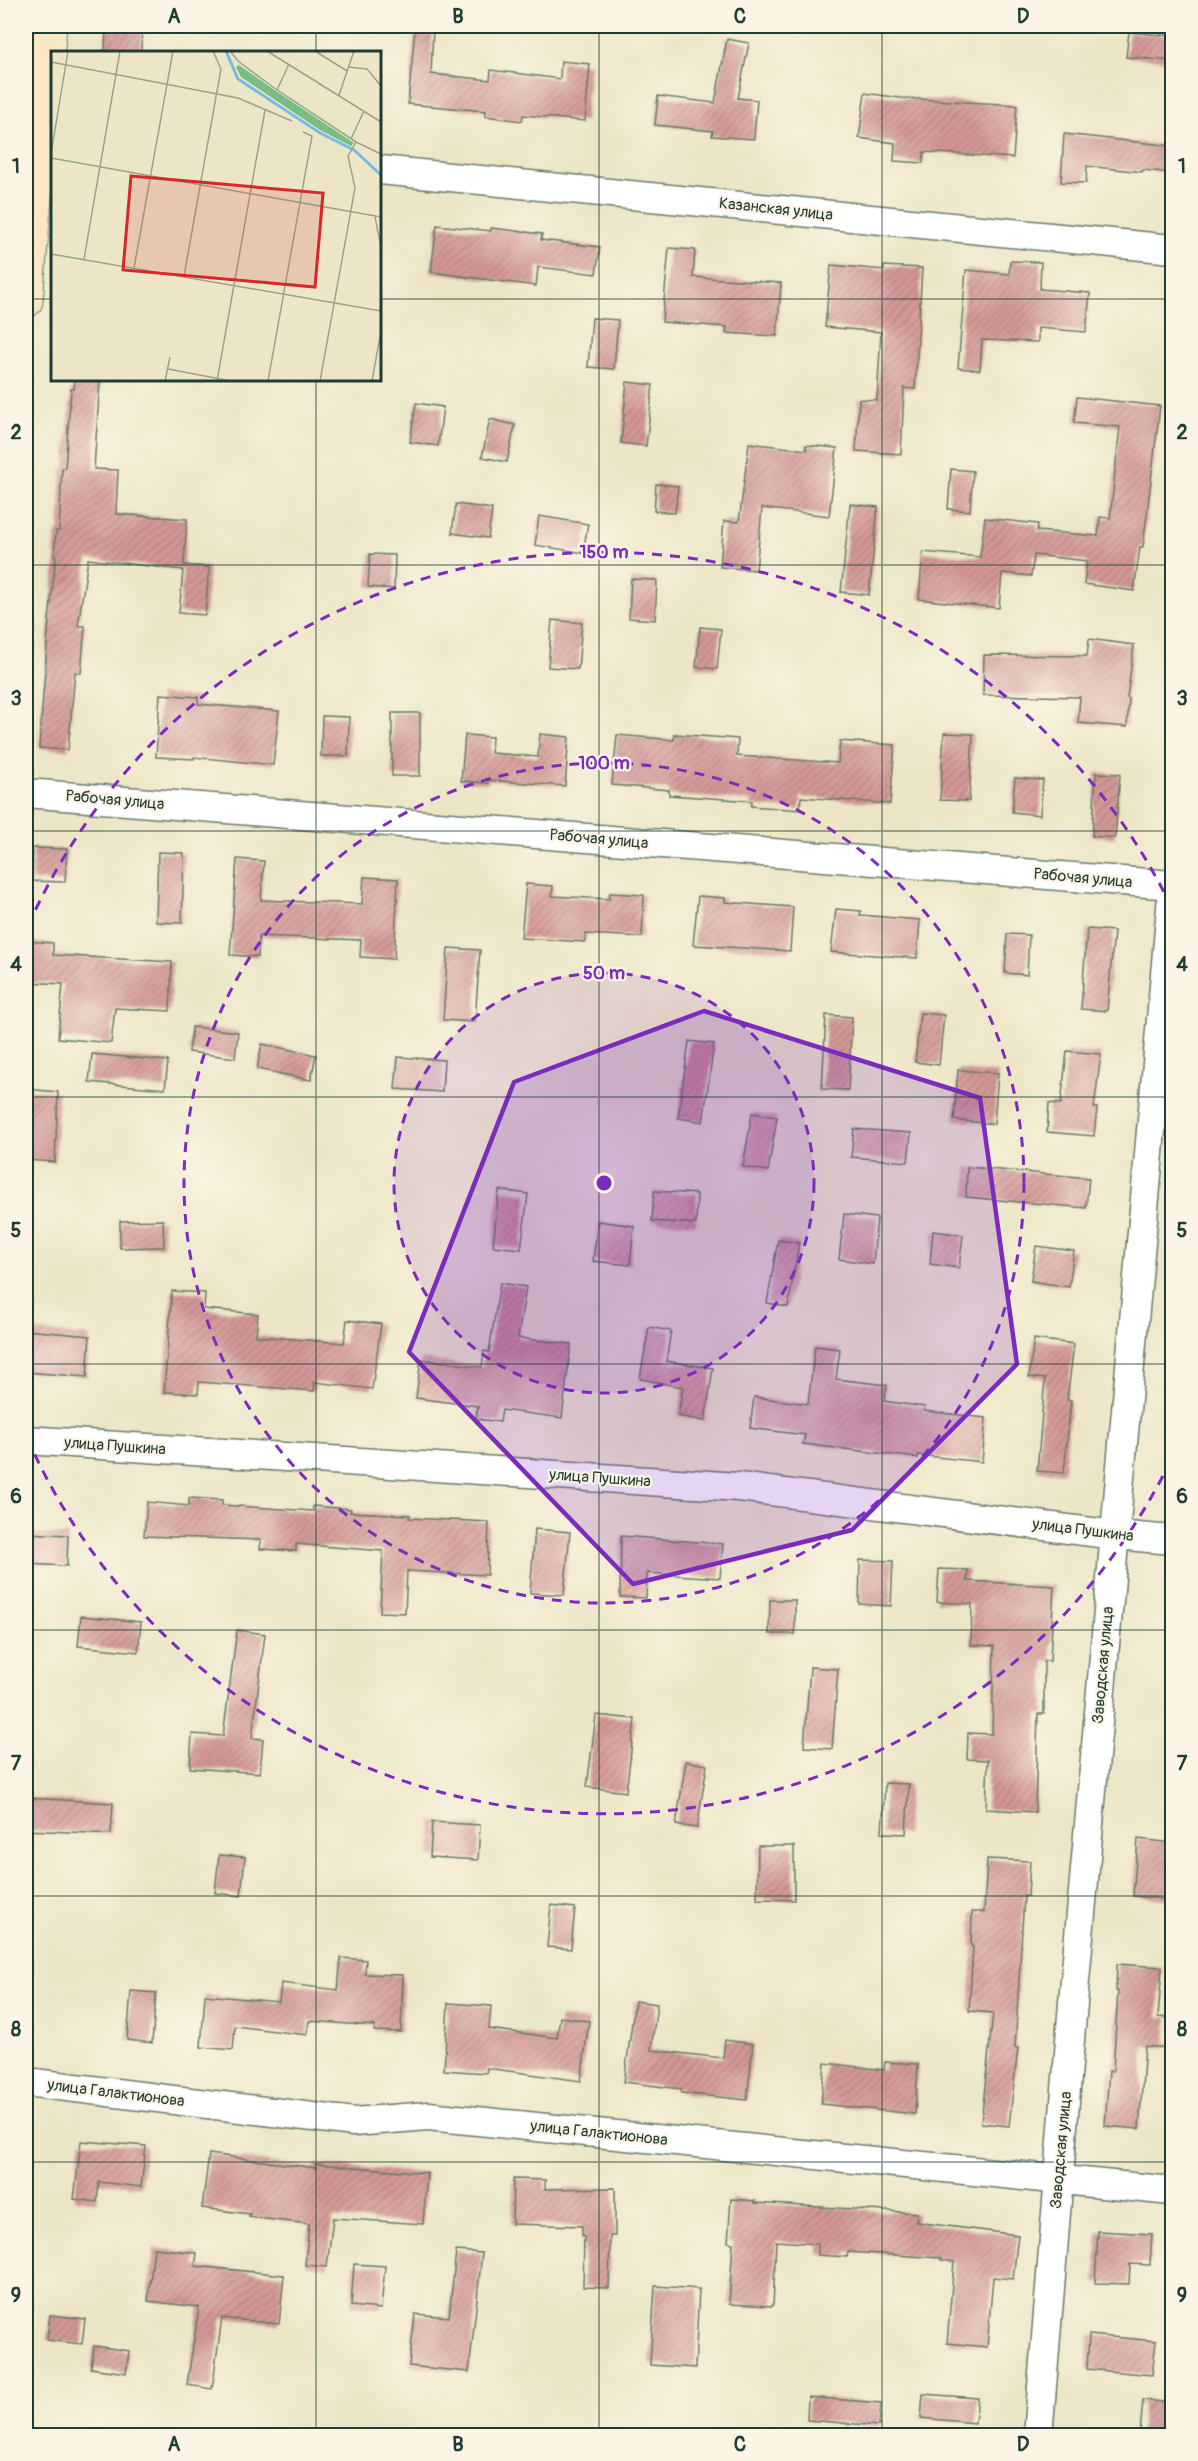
<svg xmlns="http://www.w3.org/2000/svg" width="1198" height="2461" viewBox="0 0 1198 2461" font-family="Pangolin,sans-serif">
	<style>
		.building { fill: url(#building-hatch) }
		.lines { fill: none; stroke-linecap: round; stroke-linejoin: round }
		.street-casing { stroke: #677867; stroke-width: 31 }
		.secondary-casing { stroke: #677867; stroke-width: 35 }
		.street { stroke: #fff; stroke-width: 28 }
		.secondary { stroke: #f9e7c3; stroke-width: 33 }
		.marked { fill: #7b2cbf; fill-opacity: 0.2; stroke: #7b2cbf; stroke-width: 4.5; stroke-linejoin: round }
		.grid { fill: none; stroke: #1f3d34; stroke-width: 1.5; stroke-opacity: 0.55 }
		.ring { fill: none; stroke: #7b2cbf; stroke-width: 3; stroke-dasharray: 10 8 }
		.labels { text-anchor: middle; dominant-baseline: central; stroke-width: 4.5; stroke-linejoin: round; paint-order: stroke }
		.street-label { font-size: 16px; fill: #1f3d34; stroke: #fcf5e5 }
		.inset-river { fill: none; stroke: #73bbeb; stroke-width: 3 }
		.inset-road { fill: none; stroke: #9aa28c; stroke-width: 1.5 }
		.view { fill: #d62828; fill-opacity: 0.15; stroke: #d62828; stroke-width: 3 }
		.inset-edge { fill: none; stroke: #1f3d34; stroke-width: 3 }
		.centre { fill: #7b2cbf; stroke: #fcf5e5; stroke-width: 3 }
		.ring-label { font-size: 18px; text-anchor: middle; font-weight: bold; fill: #7b2cbf; stroke: #fcf5e5; stroke-width: 4.5; stroke-linejoin: round; paint-order: stroke }
		.neatline { fill: none; stroke: #1f3d34; stroke-width: 2 }
		.grid-label { font-size: 20px; text-anchor: middle; font-weight: bold; fill: #1f3d34 }
	</style>
	<defs>
		<pattern id="building-hatch" width="6" height="6" patternUnits="userSpaceOnUse" patternTransform="scale(1.5)"><rect width="6" height="6" fill="#d49897"/><path d="M-1 1l2-2M0 6l6-6M5 7l2-2" fill="none" stroke="#ab7d7c"/></pattern>
	</defs>
	<rect width="100%" height="100%" fill="#fcf5e5"/>
	<filter id="ink" filterUnits="userSpaceOnUse"><feTurbulence type="fractalNoise" baseFrequency=".0167" numOctaves="2"/><feDisplacementMap in="SourceGraphic" scale="12" xChannelSelector="R" yChannelSelector="G"/><feConvolveMatrix kernelMatrix="1 2 1 2 8 2 1 2 1" color-interpolation-filters="sRGB"/></filter>
	<filter id="wash" filterUnits="userSpaceOnUse"><feTurbulence type="fractalNoise" baseFrequency=".008" numOctaves="4" result="noise"/><feDisplacementMap in="SourceGraphic" scale="24" xChannelSelector="R" yChannelSelector="G"/><feGaussianBlur stdDeviation="1.35" result="paint"/><feColorMatrix in="noise" values="0 0 0 0 0 0 0 0 0 0 0 0 0 0 0 0 0 1.4 0 .05"/><feComposite in="paint" operator="in"/></filter>
	<g filter="url(#wash)">
		<rect width="100%" height="100%" fill="#ece6c7"/>
		<g id="blocks">
			<g class="building">
				<path d="M 106,26 L 142,26 L 141,52 L 105,52 Z"/>
				<path d="M 415,28 L 433,29 L 431,74 L 490,80 L 491,70 L 560,79 L 561,61 L 590,64 L 585,121 L 523,115 L 522,121 L 485,116 L 486,111 L 408,104 Z"/>
				<path d="M 1129,32 L 1173,36 L 1173,61 L 1126,57 Z"/>
				<path d="M 727,39 L 749,43 L 738,98 L 757,100 L 754,139 L 712,136 L 713,131 L 655,125 L 658,96 L 715,103 Z"/>
				<path d="M 865,93 L 901,98 L 1017,105 L 1013,158 L 924,152 L 923,163 L 894,161 L 895,143 L 859,138 Z"/>
				<path d="M 1064,134 L 1173,146 L 1173,173 L 1142,170 L 1142,172 L 1087,166 L 1086,183 L 1061,182 Z"/>
				<path d="M 437,225 L 491,231 L 491,228 L 542,234 L 541,240 L 600,247 L 596,274 L 538,267 L 536,286 L 431,272 Z"/>
				<path d="M 669,248 L 695,250 L 693,277 L 781,283 L 777,336 L 726,333 L 727,327 L 662,322 Z"/>
				<path d="M 1010,261 L 1041,262 L 1040,289 L 1090,293 L 1086,332 L 1038,328 L 1038,342 L 982,340 L 980,370 L 958,368 L 966,270 L 1009,274 Z"/>
				<path d="M 831,265 L 884,270 L 884,266 L 922,268 L 915,389 L 904,388 L 901,454 L 856,451 L 859,399 L 877,400 L 881,332 L 825,327 Z"/>
				<path d="M 592,318 L 618,320 L 614,369 L 588,367 Z"/>
				<path d="M 75,380 L 100,380 L 94,469 L 118,470 L 116,514 L 187,519 L 184,565 L 209,567 L 205,615 L 179,613 L 183,570 L 88,559 L 78,626 L 85,626 L 81,673 L 75,672 L 68,750 L 39,748 L 49,620 L 56,556 L 54,555 L 56,531 L 59,531 L 62,468 L 65,468 L 71,389 L 74,389 Z"/>
				<path d="M 627,382 L 653,385 L 646,446 L 621,443 Z"/>
				<path d="M 1077,397 L 1160,406 L 1143,547 L 1140,547 L 1134,591 L 1084,584 L 1087,561 L 1034,555 L 1031,576 L 1002,573 L 999,608 L 919,599 L 923,552 L 980,557 L 985,518 L 1038,524 L 1037,531 L 1098,536 L 1100,517 L 1110,518 L 1120,427 L 1074,423 Z"/>
				<path d="M 416,403 L 443,407 L 438,446 L 410,442 Z"/>
				<path d="M 490,419 L 515,425 L 507,462 L 482,457 Z"/>
				<path d="M 749,443 L 806,450 L 806,445 L 837,448 L 829,516 L 762,508 L 756,570 L 720,567 L 724,521 L 739,522 Z"/>
				<path d="M 951,469 L 973,471 L 970,511 L 948,509 Z"/>
				<path d="M 656,484 L 678,486 L 675,513 L 654,511 Z"/>
				<path d="M 456,504 L 492,509 L 488,538 L 452,533 Z"/>
				<path d="M 850,504 L 878,507 L 869,595 L 841,592 Z"/>
				<path d="M 539,516 L 588,524 L 583,553 L 535,545 Z"/>
				<path d="M 370,554 L 395,555 L 394,589 L 368,587 Z"/>
				<path d="M 631,579 L 657,580 L 655,620 L 629,618 Z"/>
				<path d="M 552,620 L 582,623 L 578,669 L 548,667 Z"/>
				<path d="M 700,627 L 721,629 L 717,669 L 696,667 Z"/>
				<path d="M 1089,639 L 1134,645 L 1127,698 L 1129,699 L 1127,727 L 1078,723 L 1080,697 L 983,695 L 984,655 L 1087,656 Z"/>
				<path d="M 160,694 L 198,697 L 198,704 L 279,711 L 273,765 L 194,757 L 194,759 L 156,757 Z"/>
				<rect x="392" y="713" width="28" height="63"/>
				<path d="M 322,716 L 349,717 L 348,756 L 321,756 Z"/>
				<path d="M 944,733 L 973,734 L 969,801 L 940,800 Z"/>
				<path d="M 540,734 L 569,737 L 565,786 L 488,780 L 488,783 L 461,781 L 465,735 L 492,737 L 491,753 L 538,757 Z"/>
				<path d="M 674,734 L 738,739 L 737,756 L 838,763 L 840,741 L 895,745 L 890,804 L 801,797 L 800,810 L 751,806 L 752,801 L 669,795 L 669,790 L 612,785 L 617,735 L 674,740 Z"/>
				<path d="M 1096,773 L 1120,774 L 1115,838 L 1092,836 Z"/>
				<path d="M 1015,778 L 1043,780 L 1040,815 L 1012,812 Z"/>
				<path d="M 33,848 L 67,849 L 65,882 L 32,881 Z"/>
				<path d="M 158,852 L 184,853 L 182,923 L 156,922 Z"/>
				<path d="M 237,859 L 264,861 L 261,900 L 362,904 L 364,877 L 398,879 L 394,959 L 360,957 L 361,940 L 259,936 L 258,957 L 230,955 Z"/>
				<path d="M 526,884 L 553,886 L 552,896 L 609,899 L 610,893 L 644,895 L 642,937 L 586,934 L 585,942 L 521,938 Z"/>
				<path d="M 698,896 L 725,898 L 725,902 L 793,907 L 790,951 L 693,945 Z"/>
				<path d="M 836,909 L 861,911 L 860,915 L 920,920 L 917,958 L 831,952 Z"/>
				<path d="M 1087,929 L 1114,931 L 1107,1011 L 1081,1009 Z"/>
				<path d="M 1007,934 L 1029,935 L 1027,975 L 1005,973 Z"/>
				<path d="M 26,941 L 53,943 L 53,955 L 172,962 L 170,1011 L 115,1008 L 111,1043 L 58,1038 L 63,984 L 26,982 Z"/>
				<path d="M 448,948 L 480,950 L 475,1022 L 443,1020 Z"/>
				<path d="M 920,1013 L 944,1015 L 939,1065 L 915,1062 Z"/>
				<path d="M 826,1015 L 852,1017 L 848,1090 L 822,1089 Z"/>
				<path d="M 192,1027 L 238,1032 L 235,1058 L 189,1052 Z"/>
				<path d="M 689,1041 L 714,1044 L 703,1122 L 678,1118 Z"/>
				<path d="M 262,1044 L 316,1055 L 311,1080 L 257,1069 Z"/>
				<path d="M 1067,1051 L 1101,1054 L 1094,1108 L 1097,1108 L 1094,1136 L 1047,1132 L 1049,1103 L 1061,1104 Z"/>
				<path d="M 92,1054 L 168,1061 L 165,1089 L 89,1082 Z"/>
				<path d="M 398,1057 L 444,1060 L 442,1092 L 395,1089 Z"/>
				<path d="M 958,1070 L 998,1073 L 994,1124 L 954,1120 Z"/>
				<path d="M 26,1089 L 58,1092 L 55,1162 L 26,1160 Z"/>
				<path d="M 752,1113 L 777,1117 L 768,1171 L 743,1167 Z"/>
				<path d="M 854,1129 L 911,1133 L 908,1162 L 851,1157 Z"/>
				<path d="M 967,1167 L 1089,1178 L 1086,1208 L 966,1197 Z"/>
				<path d="M 499,1190 L 528,1194 L 521,1249 L 493,1246 Z"/>
				<path d="M 654,1191 L 697,1194 L 696,1224 L 652,1221 Z"/>
				<path d="M 844,1214 L 877,1218 L 873,1264 L 839,1259 Z"/>
				<path d="M 163,1220 L 164,1247 L 120,1248 L 120,1221 Z"/>
				<path d="M 598,1221 L 634,1226 L 630,1265 L 593,1261 Z"/>
				<path d="M 933,1231 L 963,1235 L 959,1268 L 930,1264 Z"/>
				<path d="M 778,1240 L 799,1243 L 788,1307 L 767,1303 Z"/>
				<path d="M 1036,1246 L 1074,1251 L 1069,1287 L 1031,1281 Z"/>
				<path d="M 500,1283 L 526,1287 L 518,1338 L 571,1344 L 562,1418 L 502,1410 L 500,1422 L 476,1419 L 478,1406 L 416,1398 L 421,1359 L 482,1367 L 484,1351 L 489,1352 Z"/>
				<path d="M 172,1291 L 205,1293 L 204,1309 L 258,1314 L 256,1336 L 344,1343 L 347,1320 L 381,1324 L 372,1389 L 315,1382 L 314,1391 L 199,1382 L 198,1394 L 164,1392 Z"/>
				<path d="M 649,1327 L 671,1331 L 666,1361 L 713,1368 L 705,1421 L 678,1416 L 683,1387 L 640,1379 Z"/>
				<path d="M 26,1330 L 90,1336 L 87,1377 L 26,1372 Z"/>
				<path d="M 1034,1339 L 1074,1344 L 1067,1400 L 1071,1400 L 1064,1473 L 1037,1471 L 1045,1379 L 1029,1377 Z"/>
				<path d="M 815,1346 L 840,1349 L 836,1379 L 887,1385 L 884,1401 L 925,1407 L 924,1411 L 986,1418 L 982,1462 L 918,1455 L 918,1458 L 803,1444 L 805,1435 L 750,1428 L 754,1397 L 808,1404 Z"/>
				<path d="M 189,1498 L 222,1500 L 222,1505 L 313,1511 L 313,1506 L 351,1509 L 350,1512 L 410,1515 L 409,1518 L 489,1522 L 487,1575 L 407,1571 L 405,1613 L 380,1612 L 383,1551 L 296,1544 L 296,1551 L 260,1549 L 261,1540 L 144,1536 L 147,1502 L 189,1506 Z"/>
				<path d="M 535,1529 L 570,1532 L 564,1595 L 530,1593 Z"/>
				<path d="M 26,1533 L 68,1535 L 67,1566 L 26,1564 Z"/>
				<path d="M 621,1536 L 723,1544 L 720,1578 L 647,1573 L 646,1598 L 620,1597 Z"/>
				<path d="M 860,1560 L 893,1561 L 891,1606 L 859,1604 Z"/>
				<path d="M 939,1569 L 968,1570 L 967,1581 L 1054,1586 L 1050,1661 L 1044,1661 L 1044,1714 L 1038,1714 L 1035,1812 L 986,1809 L 988,1760 L 967,1759 L 968,1733 L 992,1734 L 994,1646 L 971,1645 L 972,1604 L 937,1602 Z"/>
				<path d="M 770,1600 L 795,1600 L 795,1634 L 769,1634 Z"/>
				<path d="M 81,1616 L 141,1622 L 138,1652 L 78,1646 Z"/>
				<path d="M 237,1630 L 265,1634 L 252,1738 L 263,1739 L 260,1773 L 190,1768 L 192,1734 L 223,1736 Z"/>
				<path d="M 810,1667 L 838,1669 L 832,1749 L 804,1747 Z"/>
				<path d="M 596,1715 L 635,1719 L 626,1792 L 587,1787 Z"/>
				<path d="M 686,1761 L 707,1765 L 697,1828 L 676,1825 Z"/>
				<path d="M 885,1783 L 909,1784 L 906,1834 L 882,1833 Z"/>
				<path d="M 28,1798 L 113,1803 L 111,1834 L 26,1830 Z"/>
				<path d="M 432,1822 L 480,1825 L 478,1860 L 430,1857 Z"/>
				<path d="M 1138,1839 L 1173,1843 L 1173,1900 L 1133,1896 Z"/>
				<path d="M 758,1846 L 794,1846 L 794,1900 L 757,1899 Z"/>
				<path d="M 219,1855 L 245,1857 L 241,1896 L 215,1893 Z"/>
				<path d="M 987,1859 L 1030,1861 L 1028,1896 L 1024,1896 L 1015,2048 L 1018,2048 L 1009,2126 L 981,2123 L 993,2013 L 969,2011 L 973,1947 L 971,1946 L 972,1912 L 984,1912 Z"/>
				<path d="M 551,1905 L 575,1908 L 571,1949 L 547,1947 Z"/>
				<path d="M 341,1958 L 366,1960 L 365,1974 L 403,1975 L 401,2032 L 374,2031 L 375,2026 L 309,2021 L 307,2035 L 235,2026 L 233,2050 L 201,2047 L 205,1995 L 279,2002 L 281,1983 L 338,1990 Z"/>
				<path d="M 1117,1964 L 1162,1967 L 1158,2017 L 1168,2018 L 1166,2048 L 1145,2046 L 1139,2129 L 1105,2126 L 1109,2071 L 1113,2071 L 1118,1991 L 1116,1991 Z"/>
				<path d="M 131,1991 L 156,1993 L 152,2043 L 127,2040 Z"/>
				<path d="M 635,2001 L 657,2004 L 651,2050 L 723,2058 L 725,2040 L 753,2044 L 747,2100 L 681,2093 L 681,2089 L 624,2082 Z"/>
				<path d="M 448,2003 L 491,2006 L 489,2029 L 557,2038 L 560,2017 L 589,2021 L 581,2081 L 487,2068 L 486,2073 L 444,2070 Z"/>
				<path d="M 885,2062 L 918,2064 L 915,2114 L 821,2104 L 825,2063 L 884,2070 Z"/>
				<path d="M 81,2141 L 146,2146 L 141,2187 L 99,2182 L 97,2202 L 74,2199 Z"/>
				<path d="M 209,2154 L 315,2168 L 316,2164 L 427,2173 L 423,2224 L 333,2218 L 327,2267 L 305,2265 L 309,2224 L 249,2217 L 250,2214 L 202,2208 Z"/>
				<path d="M 513,2179 L 545,2180 L 545,2189 L 615,2188 L 615,2236 L 610,2236 L 609,2288 L 583,2287 L 584,2236 L 582,2236 L 582,2226 L 512,2224 Z"/>
				<path d="M 731,2199 L 755,2201 L 754,2203 L 917,2213 L 916,2222 L 1018,2235 L 1013,2279 L 993,2277 L 987,2347 L 947,2343 L 954,2262 L 941,2260 L 942,2258 L 848,2252 L 847,2257 L 818,2255 L 818,2244 L 776,2241 L 773,2306 L 729,2304 L 733,2243 L 728,2242 Z"/>
				<path d="M 1098,2231 L 1152,2234 L 1150,2265 L 1130,2264 L 1129,2284 L 1095,2283 Z"/>
				<path d="M 154,2248 L 197,2253 L 195,2266 L 284,2275 L 279,2324 L 222,2318 L 212,2389 L 187,2385 L 199,2307 L 148,2301 Z"/>
				<path d="M 456,2251 L 482,2253 L 469,2372 L 409,2366 L 415,2314 L 449,2317 Z"/>
				<path d="M 354,2264 L 385,2266 L 381,2309 L 351,2306 Z"/>
				<path d="M 655,2286 L 699,2289 L 695,2368 L 650,2365 Z"/>
				<path d="M 50,2315 L 85,2319 L 82,2344 L 47,2340 Z"/>
				<path d="M 1089,2335 L 1156,2341 L 1152,2375 L 1087,2369 Z"/>
				<path d="M 94,2346 L 129,2351 L 126,2373 L 91,2368 Z"/>
				<path d="M 923,2394 L 978,2398 L 975,2423 L 921,2418 Z"/>
				<path d="M 808,2397 L 881,2403 L 879,2426 L 807,2420 Z"/>
				<path d="M 1143,2400 L 1173,2403 L 1173,2436 L 1140,2433 Z"/>
			</g>
		</g>
	</g>
	<g filter="url(#ink)">
		<use href="#blocks" fill-opacity="0" stroke="#677867" stroke-width="1.5"/>
		<g class="lines">
			<defs>
				<g id="street">
					<path d="M 380,170 L 1172,249"/>
					<path d="M 26,793 L 1172,885"/>
					<path d="M 26,1440 L 739,1487 L 1115,1535 L 1172,1540"/>
					<path d="M 26,2082 L 354,2122 L 428,2116 L 1172,2191"/>
					<path d="M 1038,2436 L 1073,2003 L 1172,896"/>
				</g>
				<path id="secondary" d="M 26,301 L 50,26"/>
			</defs>
			<use href="#street" class="street-casing"/>
			<use href="#secondary" class="secondary-casing"/>
			<use href="#street" class="street"/>
			<use href="#secondary" class="secondary"/>
		</g>
	</g>
	<path class="marked" d="M 704,1011 L 980,1098 L 1017,1364 L 852,1530 L 633,1584 L 409,1352 L 514,1082 Z"/>
	<path class="grid" d="M 316,26 L 316,52M 599,26 L 599,2436M 882,26 L 882,2436M 26,299 L 52,299M 380,299 L 1172,299M 316,380 L 316,2436M 26,565 L 1172,565M 26,831 L 1172,831M 26,1097 L 1172,1097M 26,1364 L 1172,1364M 26,1630 L 1172,1630M 26,1896 L 1172,1896M 26,2162 L 1172,2162"/>
	<circle cx="604" cy="1183" r="210" fill="#7b2cbf" fill-opacity=".12"/>
	<g class="ring">
		<circle cx="604" cy="1183" r="210"/>
		<circle cx="604" cy="1183" r="420"/>
		<path d="M1171 1460A631 631 0 0 1 28 1440M28 926A631 631 0 0 1 1171 906"/>
	</g>
	<g class="labels">
		<g class="street-label">
			<text transform="translate(776 209) rotate(6)">Казанская улица</text>
			<text transform="translate(115 800) rotate(5)">Рабочая улица</text>
			<text transform="translate(599 839) rotate(5)">Рабочая улица</text>
			<text transform="translate(1083 878) rotate(5)">Рабочая улица</text>
			<text transform="translate(115 1446) rotate(4)">улица Пушкина</text>
			<text transform="translate(600 1478) rotate(4)">улица Пушкина</text>
			<text transform="translate(1083 1530) rotate(7)">улица Пушкина</text>
			<text transform="translate(1103 1665) rotate(-85)">Заводская улица</text>
			<text transform="translate(116 2093) rotate(7)">улица Галактионова</text>
			<text transform="translate(599 2133) rotate(6)">улица Галактионова</text>
			<text transform="translate(1061 2150) rotate(-85)">Заводская улица</text>
		</g>
	</g>
	<g transform="translate(51 51)">
		<rect width="330" height="330" fill="#ece6c7"/>
		<path d="M 188,14 L 222,38 L 303,92 L 300,95 L 269,79 L 190,26 L 185,16 Z" fill="#78be82"/>
		<path class="inset-river" d="M 175,0 L 187,28 L 269,82 L 303,99 L 330,124"/>
		<path class="inset-road" d="M 179,0 L 188,11 L 226,39 L 305,91 L 330,103M 216,0 L 330,71M 264,0 L 296,20M 0,11 L 187,47 L 241,70M 297,16 L 316,18 L 330,35M 226,39 L 238,13M 288,44 L 303,0M 300,88 L 313,60M 0,103 L 17,0M 0,107 L 330,166M 324,166 L 330,196M 0,203 L 330,260M 33,208 L 69,0M 83,217 L 122,0M 133,225 L 168,29 L 170,18 L 162,0M 183,234 L 214,59M 117,318 L 180,330M 114,330 L 119,306M 166,330 L 183,234M 217,330 L 261,85 L 252,81M 269,330 L 304,137 L 297,105 L 305,91M 321,330 L 330,280"/>
		<path class="view" d="M 80,125 L 272,142 L 264,236 L 72,219 Z"/>
		<rect width="330" height="330" class="inset-edge"/>
	</g>
	<circle cx="604" cy="1183" r="9" class="centre"/>
	<g class="ring-label">
		<text x="604" y="558">150 m</text>
		<text x="604" y="769">100 m</text>
		<text x="604" y="979">50 m</text>
	</g>
	<rect width="1198" height="2461" fill="none" stroke="#fcf5e5" stroke-width="66"/>
	<rect x="33" y="33" width="1132" height="2395" class="neatline"/>
	<g class="grid-label">
		<text x="174" y="23">A</text>
		<text x="458" y="23">B</text>
		<text x="740" y="23">C</text>
		<text x="1023" y="23">D</text>
		<text x="16" y="173">1</text>
		<text x="1182" y="173">1</text>
		<text x="16" y="439">2</text>
		<text x="1182" y="439">2</text>
		<text x="16" y="705">3</text>
		<text x="1182" y="705">3</text>
		<text x="16" y="971">4</text>
		<text x="1182" y="971">4</text>
		<text x="16" y="1237">5</text>
		<text x="1182" y="1237">5</text>
		<text x="16" y="1503">6</text>
		<text x="1182" y="1503">6</text>
		<text x="16" y="1770">7</text>
		<text x="1182" y="1770">7</text>
		<text x="16" y="2036">8</text>
		<text x="1182" y="2036">8</text>
		<text x="16" y="2302">9</text>
		<text x="1182" y="2302">9</text>
		<text x="174" y="2451">A</text>
		<text x="458" y="2451">B</text>
		<text x="740" y="2451">C</text>
		<text x="1023" y="2451">D</text>
	</g>
</svg>
